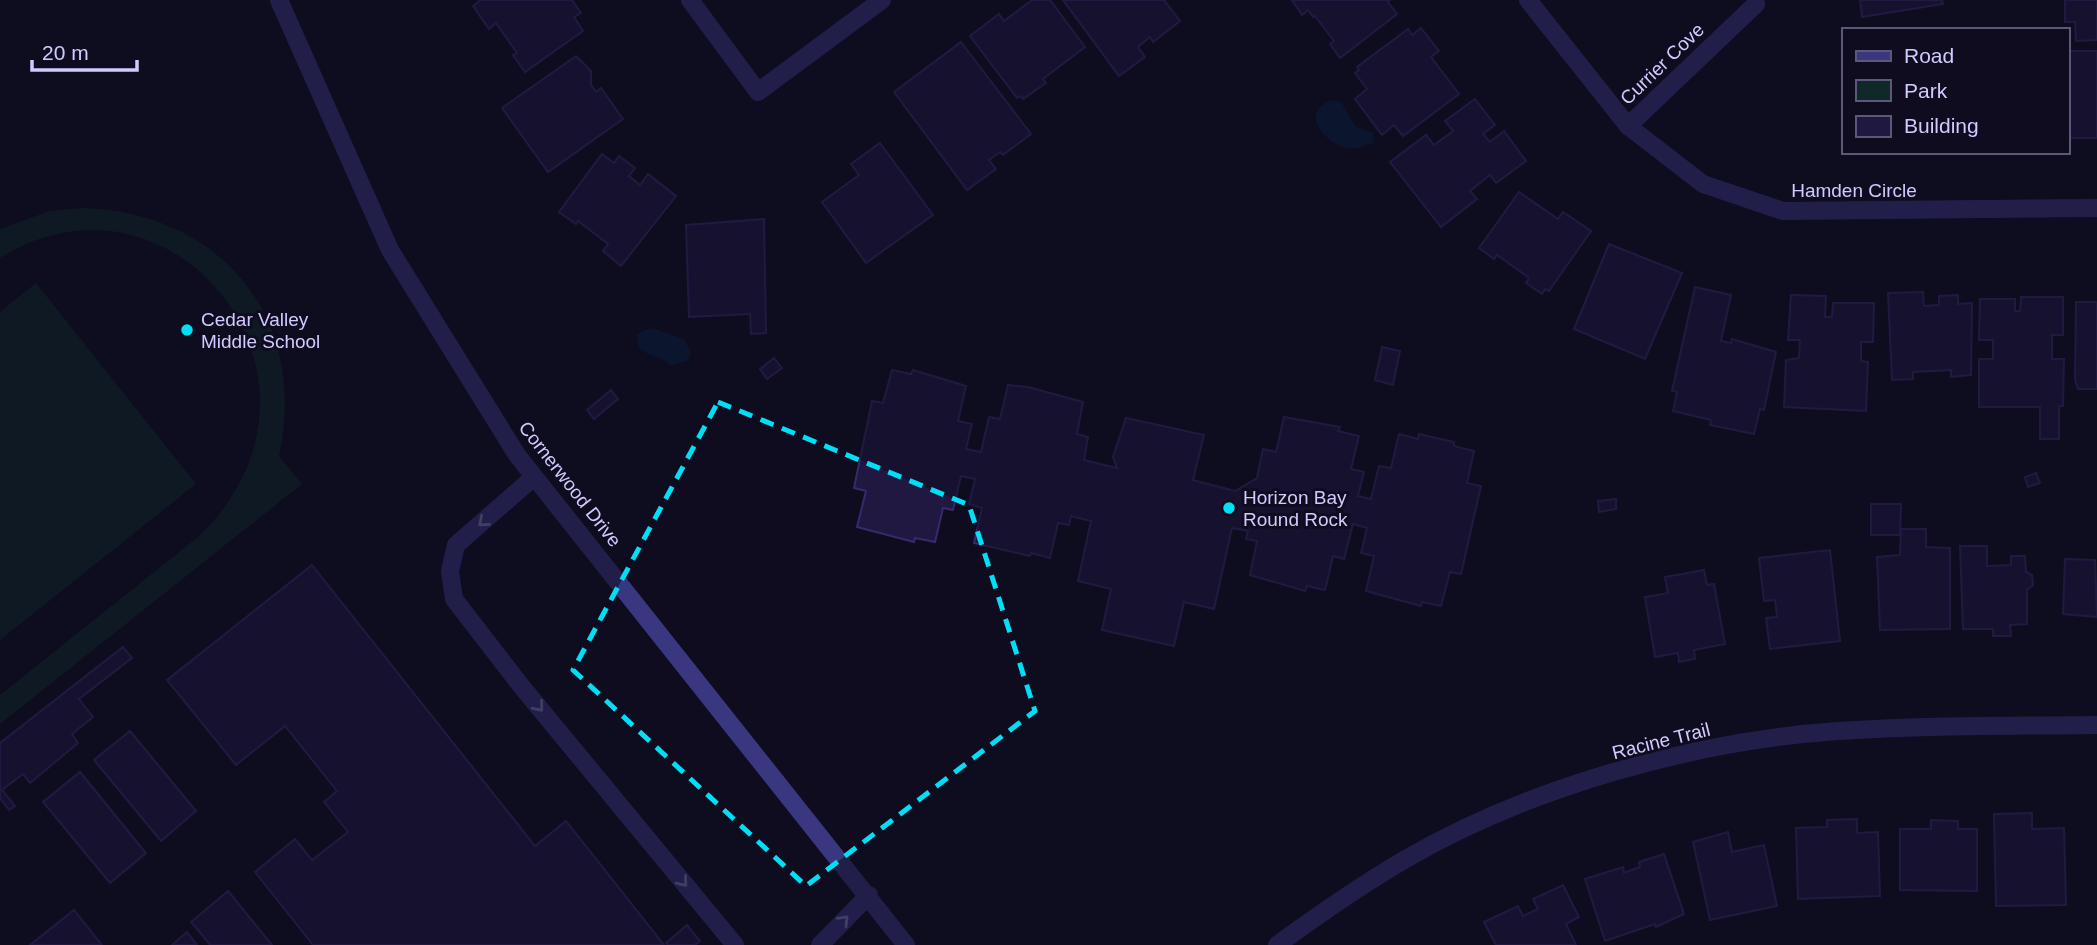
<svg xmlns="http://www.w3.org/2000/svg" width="2097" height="945" viewBox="0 0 2097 945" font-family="Helvetica,sans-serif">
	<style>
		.green { fill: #0f2928 }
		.water { fill: #0b1f40 }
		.building { fill: #201840; stroke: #372a6c; stroke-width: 2 }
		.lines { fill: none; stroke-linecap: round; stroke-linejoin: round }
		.minor { stroke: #39377f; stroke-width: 18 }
		.oneway { stroke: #7d7ab9 }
		.marked { fill: none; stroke: #00dff6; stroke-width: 5; stroke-dasharray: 14 9; stroke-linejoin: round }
		.poi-dot { fill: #00dff6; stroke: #0f0c1f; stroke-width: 2.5 }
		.labels { text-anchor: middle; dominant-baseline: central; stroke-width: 6; stroke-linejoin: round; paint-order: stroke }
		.street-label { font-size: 19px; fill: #d0cbff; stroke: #0f0c1f }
		.poi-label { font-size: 19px; fill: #d0cbff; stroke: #0f0c1f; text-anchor: start }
	</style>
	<rect width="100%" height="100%" fill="#0f0c1f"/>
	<g class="green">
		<path d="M 82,208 C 221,212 309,318 279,456 L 302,484 L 0,724 L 0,695 L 198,537 C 360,382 173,149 0,258 L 0,229 L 50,211 Z"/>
		<path d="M 36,283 L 196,484 L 0,640 L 0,312 Z"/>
	</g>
	<g class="water">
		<path d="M 1333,100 L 1341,102 L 1356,127 L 1373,133 L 1373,143 C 1366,145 1358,149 1351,149 C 1327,147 1296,110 1333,100 Z"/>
		<path d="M 651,328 L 684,339 L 691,353 L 688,360 L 672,366 C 658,353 634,357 637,334 Z"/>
	</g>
	<g class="building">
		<path d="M 481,0 L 572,0 L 581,13 L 574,17 L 583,31 L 525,72 L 513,55 L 517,53 L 496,23 L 489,29 L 473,6 Z"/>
		<path d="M 1032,0 L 1050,0 L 1085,47 L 1043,79 L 1046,83 L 1023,99 L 1021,96 L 1017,98 L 970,36 L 999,14 L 1004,21 Z"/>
		<path d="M 1063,0 L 1164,0 L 1180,21 L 1153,42 L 1150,37 L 1138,47 L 1145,57 L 1119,76 Z"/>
		<path d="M 1292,0 L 1390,0 L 1388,2 L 1397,14 L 1340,58 L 1330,44 L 1334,41 L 1315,16 L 1313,17 L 1308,10 L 1302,15 Z"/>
		<path d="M 1860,0 L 1942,0 L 1943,4 L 1862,17 Z"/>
		<path d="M 2065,0 L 2097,0 L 2097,40 L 2076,41 L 2075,22 L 2065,22 Z"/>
		<path d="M 1421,28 L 1439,51 L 1431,57 L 1459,94 L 1403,136 L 1394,125 L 1382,135 L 1355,99 L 1367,89 L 1355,73 L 1359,70 L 1357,67 L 1408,29 L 1412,35 Z"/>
		<path d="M 961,42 L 1031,134 L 1003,155 L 1000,152 L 989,160 L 996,169 L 967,190 L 894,92 Z"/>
		<rect x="2067" y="51" width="30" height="87"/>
		<path d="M 576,56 L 591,71 L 591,85 L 596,92 L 601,88 L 623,119 L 548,172 L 502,108 Z"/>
		<path d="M 1475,99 L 1495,125 L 1483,134 L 1490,142 L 1504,131 L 1526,161 L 1496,183 L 1490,175 L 1470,191 L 1477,199 L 1441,227 L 1390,162 L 1426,135 L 1434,145 L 1453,131 L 1445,121 Z"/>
		<path d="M 880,143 L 933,215 L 866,263 L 822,202 L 859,175 L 851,164 Z"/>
		<path d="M 602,154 L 614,163 L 619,156 L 635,168 L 629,176 L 640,185 L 648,174 L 676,196 L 621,266 L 603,251 L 608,244 L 578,221 L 576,224 L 559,212 Z"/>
		<path d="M 1519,192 L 1558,219 L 1563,212 L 1591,231 L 1549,291 L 1545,289 L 1542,294 L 1526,283 L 1529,278 L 1497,255 L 1494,259 L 1479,248 Z"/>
		<path d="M 764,219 L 766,333 L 751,334 L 750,314 L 689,317 L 686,225 Z"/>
		<path d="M 1609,244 L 1682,273 L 1645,359 L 1574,329 Z"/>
		<path d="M 1695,287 L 1731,295 L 1721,341 L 1731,343 L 1732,339 L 1776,352 L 1764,410 L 1760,409 L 1754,434 L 1710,425 L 1711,420 L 1673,411 L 1677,392 L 1672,391 Z"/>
		<path d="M 1923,292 L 1924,306 L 1939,305 L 1939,296 L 1958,295 L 1958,304 L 1972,303 L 1971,375 L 1951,377 L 1951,370 L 1913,372 L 1913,379 L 1892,380 L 1888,293 Z"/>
		<path d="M 1791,295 L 1826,296 L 1825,317 L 1832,317 L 1833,303 L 1874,303 L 1873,342 L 1861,342 L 1861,361 L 1868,362 L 1866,411 L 1784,407 L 1786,360 L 1799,358 L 1800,340 L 1788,340 Z"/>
		<path d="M 2021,297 L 2063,297 L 2063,335 L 2052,335 L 2052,359 L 2064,359 L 2063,406 L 2059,406 L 2059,439 L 2040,439 L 2040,407 L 1979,407 L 1979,359 L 1993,359 L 1993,340 L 1979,340 L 1980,299 L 2015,299 L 2015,311 L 2020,311 Z"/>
		<path d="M 2076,302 L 2097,302 L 2097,389 L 2078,389 L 2075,379 Z"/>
		<path d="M 1382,347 L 1400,351 L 1393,385 L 1375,380 Z"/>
		<path d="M 774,358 L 782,368 L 767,379 L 760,369 Z"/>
		<path d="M 892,370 L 911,374 L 913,370 L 966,386 L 958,421 L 972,424 L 966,449 L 981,452 L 989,417 L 1000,419 L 1008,385 L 1028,387 L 1083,402 L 1077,434 L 1088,437 L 1084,460 L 1117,468 L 1113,457 L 1126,418 L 1204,435 L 1193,480 L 1235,491 L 1257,478 L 1263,449 L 1276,452 L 1284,417 L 1340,427 L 1338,431 L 1359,436 L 1351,469 L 1364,472 L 1358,496 L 1371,499 L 1379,466 L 1391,468 L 1399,434 L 1418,439 L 1419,434 L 1454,442 L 1454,446 L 1474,451 L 1467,483 L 1481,486 L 1461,574 L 1450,572 L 1441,606 L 1422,602 L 1421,606 L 1366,591 L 1374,556 L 1361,553 L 1367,528 L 1353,524 L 1344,559 L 1333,556 L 1325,590 L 1307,586 L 1305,591 L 1250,575 L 1257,541 L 1246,539 L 1248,531 L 1232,528 L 1214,609 L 1184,602 L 1174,646 L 1102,630 L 1111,589 L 1078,581 L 1091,521 L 1071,516 L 1069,525 L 1058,523 L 1050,558 L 1031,553 L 1030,556 L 974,543 L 982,508 L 969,504 L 975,479 L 961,476 L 953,510 L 943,508 L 935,542 L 915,538 L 914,542 L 857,527 L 866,491 L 854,488 L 872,401 L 883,403 Z"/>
		<path d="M 611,390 L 618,399 L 594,419 L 587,410 Z"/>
		<path d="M 2036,473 L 2040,483 L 2028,487 L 2025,477 Z"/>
		<path d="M 1616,499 L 1616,509 L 1599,512 L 1598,501 Z"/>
		<path d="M 1871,504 L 1901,504 L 1900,535 L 1871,535 Z"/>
		<path d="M 1901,529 L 1926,529 L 1926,547 L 1950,548 L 1950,629 L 1880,630 L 1877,557 L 1900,555 Z"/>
		<path d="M 1960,546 L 1987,546 L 1987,566 L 2011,565 L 2011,556 L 2025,556 L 2026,572 L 2032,575 L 2033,585 L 2027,590 L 2027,624 L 2010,625 L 2011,636 L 1993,636 L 1993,629 L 1963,629 Z"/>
		<path d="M 1830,550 L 1840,641 L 1770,649 L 1766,618 L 1777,617 L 1775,600 L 1764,601 L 1759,558 Z"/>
		<path d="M 2065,559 L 2095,560 L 2097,617 L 2063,614 Z"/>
		<path d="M 312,565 L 535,846 L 566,821 L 664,945 L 313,945 L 255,872 L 295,839 L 312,860 L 348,832 L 324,802 L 337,791 L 285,726 L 236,765 L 167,680 Z"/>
		<path d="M 1704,570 L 1707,585 L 1714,584 L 1725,644 L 1694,650 L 1695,659 L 1679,662 L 1678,653 L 1655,657 L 1645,597 L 1668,593 L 1665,577 Z"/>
		<path d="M 123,647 L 132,658 L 79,699 L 93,717 L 72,734 L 78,743 L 30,783 L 23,774 L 2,790 L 15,806 L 9,810 L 0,798 L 0,743 Z"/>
		<path d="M 130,731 L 196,811 L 161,841 L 94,760 Z"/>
		<path d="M 80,772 L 146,853 L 110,883 L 43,802 Z"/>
		<path d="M 2032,813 L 2032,829 L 2064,828 L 2066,905 L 1996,906 L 1994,814 Z"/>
		<path d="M 1857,819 L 1857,833 L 1878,832 L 1880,896 L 1798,899 L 1796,828 L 1827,827 L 1827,820 Z"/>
		<path d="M 1931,820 L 1958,821 L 1958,829 L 1977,829 L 1977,891 L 1900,890 L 1900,829 L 1931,829 Z"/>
		<path d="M 1728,832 L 1732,852 L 1764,845 L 1777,906 L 1710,920 L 1693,842 Z"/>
		<path d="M 1664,854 L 1684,914 L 1656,927 L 1655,924 L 1605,941 L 1585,879 L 1623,867 L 1624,873 L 1640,867 L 1639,862 Z"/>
		<path d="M 1563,885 L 1579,917 L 1566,924 L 1576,945 L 1496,945 L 1484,922 L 1518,906 L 1523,916 L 1538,909 L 1533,899 Z"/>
		<path d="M 228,891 L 272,945 L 210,945 L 202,935 L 191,922 Z"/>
		<path d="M 74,910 L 102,945 L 30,945 Z"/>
		<path d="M 687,925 L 700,941 L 695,945 L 667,945 L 666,943 Z"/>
		<path d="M 187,932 L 197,945 L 172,945 Z"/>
	</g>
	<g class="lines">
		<g class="minor">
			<path d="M 279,0 L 390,250 L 517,455 L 906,945"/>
			<path d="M 690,0 L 758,92 L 882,0"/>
			<path d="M 1528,0 L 1628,126 L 1703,184 L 1783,211 L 2097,208"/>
			<path d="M 1628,126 L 1756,4"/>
			<path d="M 534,477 L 456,545 L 450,571 L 454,599 L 522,687 L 735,945"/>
			<path d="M 820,945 L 869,895"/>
			<path d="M 1277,945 C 1318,915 1360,886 1404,860 C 1529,787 1694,741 1838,731 C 1924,725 2011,726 2097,725"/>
		</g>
	</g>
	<defs><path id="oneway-chevron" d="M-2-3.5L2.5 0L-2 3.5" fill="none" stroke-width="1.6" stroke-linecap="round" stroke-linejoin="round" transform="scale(1.75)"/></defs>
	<g class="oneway">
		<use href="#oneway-chevron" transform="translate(483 522) rotate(139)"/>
		<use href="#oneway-chevron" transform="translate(539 707) rotate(51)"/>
		<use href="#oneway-chevron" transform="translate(683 882) rotate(51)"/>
		<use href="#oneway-chevron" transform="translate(844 920) rotate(-46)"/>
	</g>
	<path d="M0 0H2097V945H0ZM 718,402 L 969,505 L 1035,711 L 806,886 L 573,670 Z" fill="#0f0c1f" fill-opacity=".55" fill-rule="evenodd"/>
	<path class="marked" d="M 718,402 L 969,505 L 1035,711 L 806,886 L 573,670 Z"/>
	<g class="poi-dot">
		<circle cx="187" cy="330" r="7"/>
		<circle cx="1229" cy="508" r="7"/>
	</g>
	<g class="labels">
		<g class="street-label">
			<text transform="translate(1662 64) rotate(-44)">Currier Cove</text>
			<text x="1854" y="190">Hamden Circle</text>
			<text transform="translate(570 484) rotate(52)">Cornerwood Drive</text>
			<text transform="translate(1661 741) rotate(-14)">Racine Trail</text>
		</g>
		<g class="poi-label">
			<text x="201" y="319">Cedar Valley<tspan x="201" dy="22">Middle School</tspan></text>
			<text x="1243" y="497">Horizon Bay<tspan x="1243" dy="22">Round Rock</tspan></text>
		</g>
	</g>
	<rect x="1842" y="28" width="228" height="126" fill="#0f0c1f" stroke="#5c5879" stroke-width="2"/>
	<rect x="1856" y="51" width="35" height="10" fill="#39377f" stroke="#5c5879" stroke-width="2"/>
	<text x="1904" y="63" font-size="21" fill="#d0cbff">Road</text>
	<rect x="1856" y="80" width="35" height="21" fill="#0f2928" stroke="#5c5879" stroke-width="2"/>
	<text x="1904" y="98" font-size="21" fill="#d0cbff">Park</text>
	<rect x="1856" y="116" width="35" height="21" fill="#201840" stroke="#5c5879" stroke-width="2"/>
	<text x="1904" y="133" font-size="21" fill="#d0cbff">Building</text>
	<path d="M32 60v10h105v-10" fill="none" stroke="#d0cbff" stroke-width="3.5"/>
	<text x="42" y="60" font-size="21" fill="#d0cbff" stroke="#0f0c1f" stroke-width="5" paint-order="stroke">20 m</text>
</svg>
